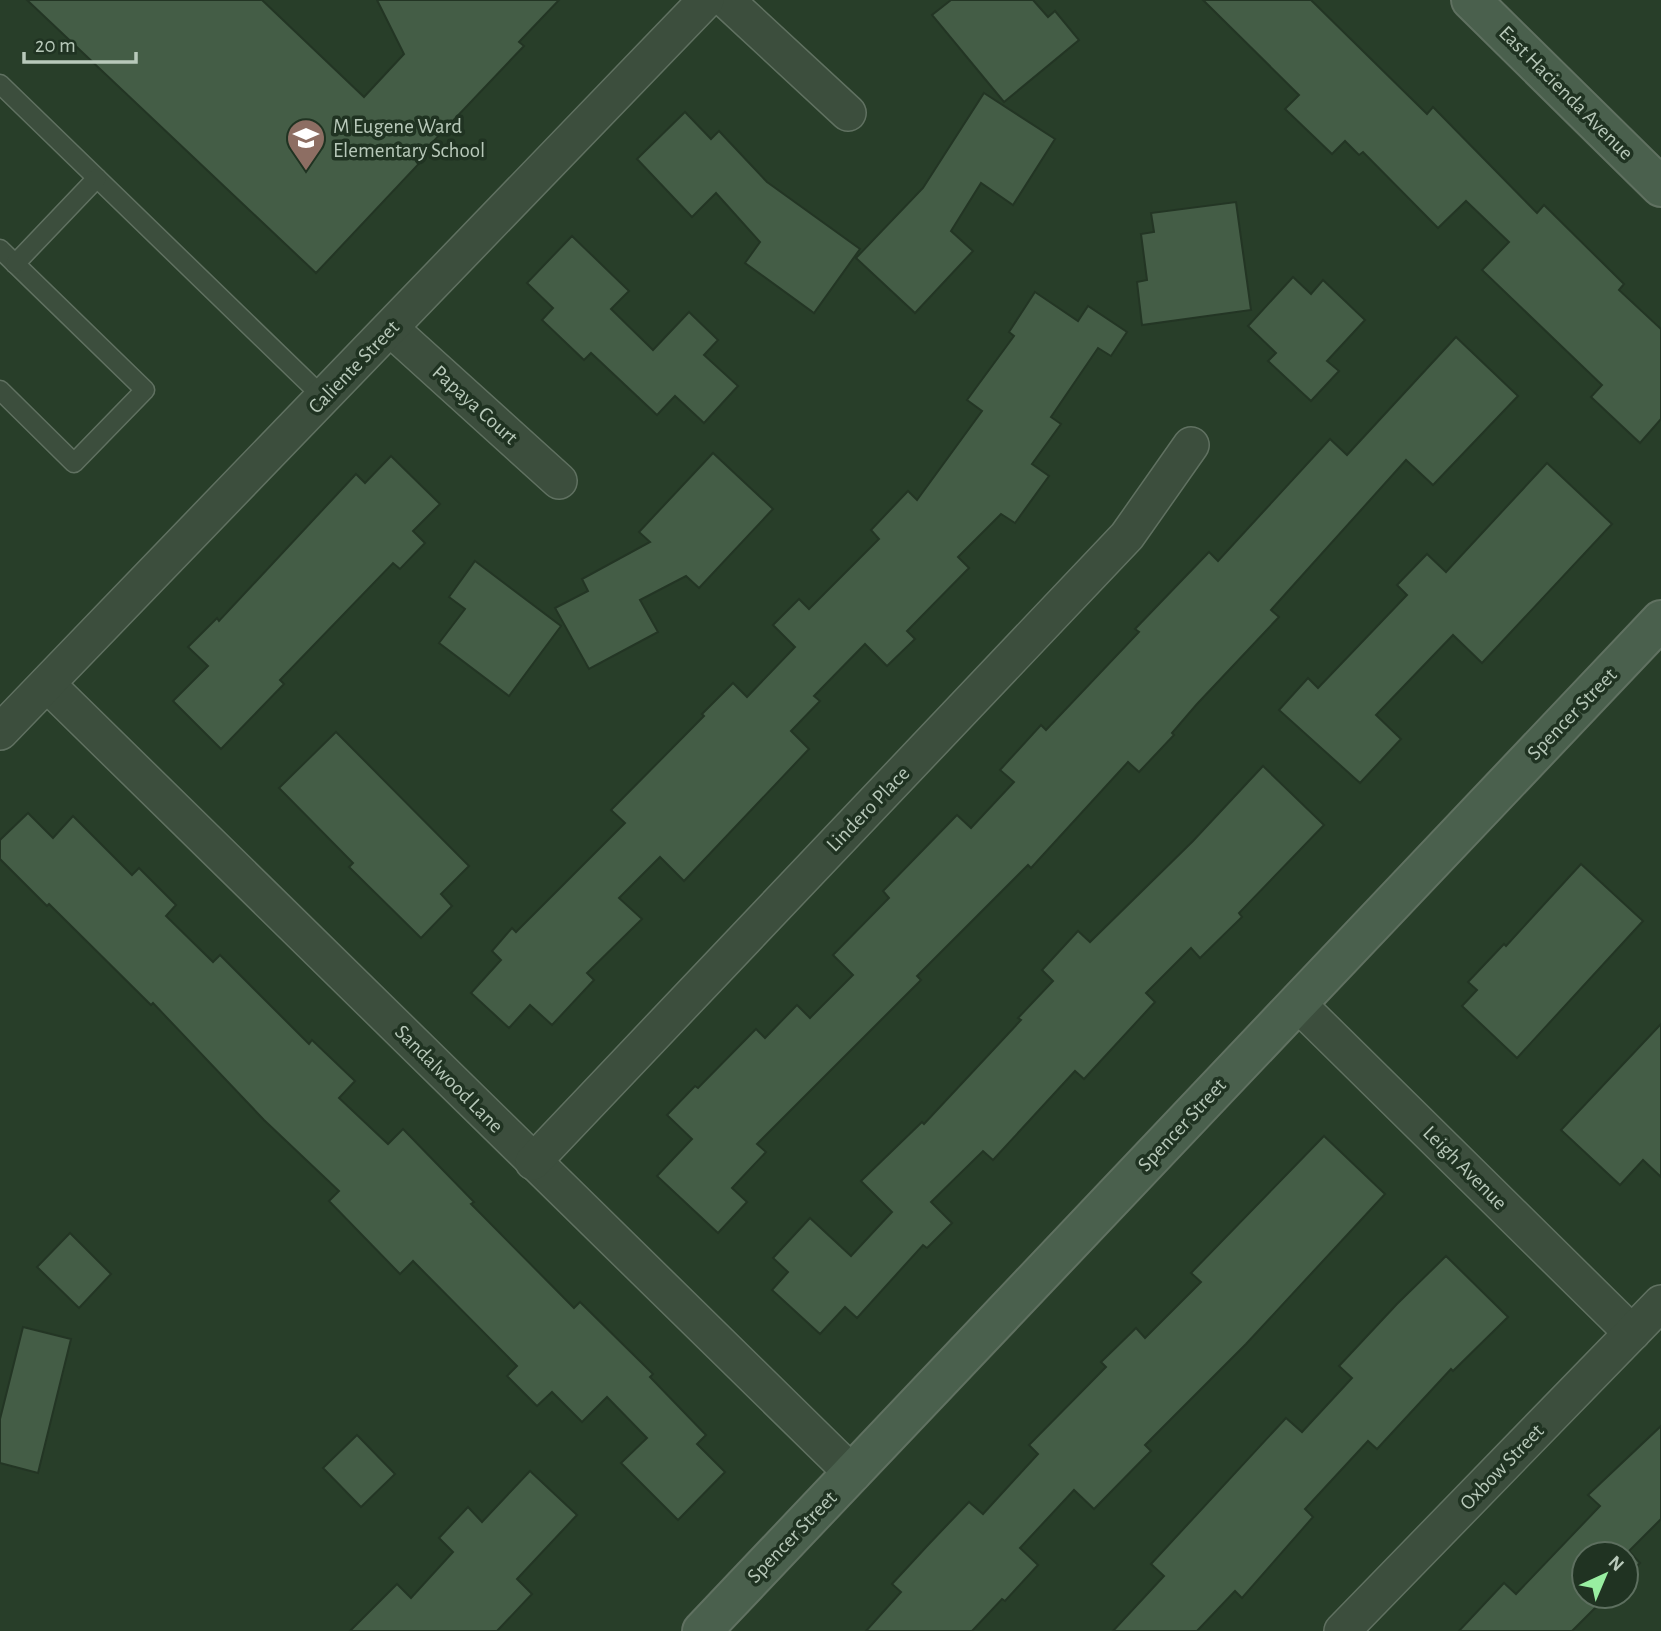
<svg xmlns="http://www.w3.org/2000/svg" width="1661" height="1631" viewBox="0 0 1661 1631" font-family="'Alegreya Sans',sans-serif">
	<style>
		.building { fill: #445d46; stroke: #233524; stroke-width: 2 }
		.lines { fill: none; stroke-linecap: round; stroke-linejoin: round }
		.lane-casing { stroke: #607161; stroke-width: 21 }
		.street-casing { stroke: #607161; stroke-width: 38 }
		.secondary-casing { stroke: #607161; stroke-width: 42 }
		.lane { stroke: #3c4e3d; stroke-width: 18 }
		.street { stroke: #3c4e3d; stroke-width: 35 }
		.secondary { stroke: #4a604d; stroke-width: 38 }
		.labels { text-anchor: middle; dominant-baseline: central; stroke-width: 7; stroke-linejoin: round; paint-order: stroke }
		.street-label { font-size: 21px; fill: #b8c9ba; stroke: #203322 }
		.poi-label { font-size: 21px; fill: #b8c9ba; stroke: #203322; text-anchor: start }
	</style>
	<rect width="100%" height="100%" fill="#283e29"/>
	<g class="building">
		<path d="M 27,0 L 262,0 L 364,97 L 404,54 L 377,0 L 559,0 L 519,42 L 524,46 L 425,150 L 429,153 L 316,273 Z"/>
		<path d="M 951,0 L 1033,0 L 1048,17 L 1055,11 L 1079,40 L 1004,102 L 932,15 Z"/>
		<path d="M 1203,0 L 1311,0 L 1427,114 L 1433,107 L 1537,213 L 1544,205 L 1624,284 L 1619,290 L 1661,329 L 1661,419 L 1640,443 L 1591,397 L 1602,385 L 1482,270 L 1509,242 L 1466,201 L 1438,228 L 1363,152 L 1359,155 L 1345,141 L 1332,154 L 1285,109 L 1299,95 Z"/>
		<path d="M 984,93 L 1055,139 L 1013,205 L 981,183 L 951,231 L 973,251 L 915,313 L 856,258 L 923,188 Z"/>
		<path d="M 685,112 L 711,139 L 719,131 L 767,182 L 860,249 L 814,313 L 745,263 L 760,242 L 716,193 L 692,217 L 637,159 Z"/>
		<path d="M 1236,202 L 1251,310 L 1142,325 L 1137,282 L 1147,280 L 1141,234 L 1154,232 L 1151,213 Z"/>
		<path d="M 572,236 L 629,291 L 611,309 L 653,350 L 689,312 L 718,340 L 704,355 L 738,386 L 704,423 L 675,396 L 657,415 L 591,353 L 584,360 L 542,320 L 553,308 L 527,283 Z"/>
		<path d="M 1293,277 L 1311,294 L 1323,280 L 1365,320 L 1327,361 L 1339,371 L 1311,401 L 1268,361 L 1276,353 L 1248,326 Z"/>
		<path d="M 1035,292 L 1078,321 L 1088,306 L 1127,332 L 1111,356 L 1098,348 L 1051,417 L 1061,424 L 1032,464 L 1049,476 L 1015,523 L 1001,514 L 958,557 L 969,568 L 907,631 L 915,639 L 887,666 L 865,644 L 814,696 L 820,701 L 791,731 L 809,749 L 684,881 L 660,857 L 619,898 L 642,919 L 587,973 L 594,980 L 552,1025 L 530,1005 L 509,1028 L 471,993 L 501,960 L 492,951 L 512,928 L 516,932 L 625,823 L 611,810 L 704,716 L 702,714 L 733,683 L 747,697 L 795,647 L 773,625 L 799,599 L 809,609 L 879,539 L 871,530 L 908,491 L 917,500 L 982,411 L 967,400 L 1014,336 L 1009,332 Z"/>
		<path d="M 1456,337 L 1518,396 L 1433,485 L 1406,460 L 1271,610 L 1279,617 L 1197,704 L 1172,733 L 1174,735 L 1139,772 L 1128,762 L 1031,868 L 1028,865 L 917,976 L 921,980 L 757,1144 L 766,1152 L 732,1188 L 747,1202 L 718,1233 L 657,1176 L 692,1139 L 667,1115 L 695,1086 L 698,1088 L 756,1029 L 765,1038 L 797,1005 L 810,1018 L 853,975 L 833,955 L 889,898 L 883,891 L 957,815 L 971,828 L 1014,782 L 1000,770 L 1041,725 L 1046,730 L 1139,632 L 1135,629 L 1209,552 L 1218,561 L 1330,439 L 1347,455 Z"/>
		<path d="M 713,453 L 773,509 L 699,588 L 686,576 L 640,600 L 658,632 L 589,669 L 555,608 L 588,591 L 582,579 L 650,542 L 639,532 Z"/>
		<path d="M 391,456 L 440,504 L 413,531 L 425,543 L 400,569 L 393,563 L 280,680 L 284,684 L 221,749 L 173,701 L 208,666 L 188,647 L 217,618 L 219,621 L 356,474 L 365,483 Z"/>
		<path d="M 1547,463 L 1612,524 L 1482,663 L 1453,635 L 1376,715 L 1401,739 L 1360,783 L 1279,710 L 1308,678 L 1318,688 L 1407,595 L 1397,585 L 1427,554 L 1446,572 Z"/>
		<path d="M 475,561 L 561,626 L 509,696 L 439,643 L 465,609 L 449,597 Z"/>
		<path d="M 336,732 L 469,866 L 441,894 L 452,906 L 421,938 L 349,867 L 353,863 L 279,788 Z"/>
		<path d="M 1263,766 L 1324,825 L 1239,913 L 1242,917 L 1200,958 L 1191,948 L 1146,993 L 1155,1002 L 1084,1079 L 1075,1071 L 993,1160 L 983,1151 L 931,1202 L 952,1223 L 927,1248 L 923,1245 L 857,1318 L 845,1307 L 820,1334 L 772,1290 L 788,1272 L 773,1258 L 810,1218 L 851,1256 L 892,1212 L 861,1181 L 922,1122 L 924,1124 L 1021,1020 L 1018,1018 L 1053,981 L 1042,970 L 1078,931 L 1090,942 L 1193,841 Z"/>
		<path d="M 28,813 L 53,838 L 73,816 L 132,875 L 139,868 L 176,905 L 166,916 L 213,962 L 220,955 L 309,1044 L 312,1040 L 355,1081 L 339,1098 L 388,1144 L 403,1129 L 474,1202 L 471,1204 L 574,1308 L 580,1302 L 653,1374 L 650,1377 L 706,1435 L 697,1444 L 725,1472 L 678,1520 L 621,1463 L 647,1438 L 607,1397 L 582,1422 L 552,1392 L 537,1406 L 507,1376 L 517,1366 L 413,1261 L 400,1274 L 329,1201 L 339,1191 L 264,1120 L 153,1003 L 151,1005 L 49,904 L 47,906 L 0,859 L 0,840 Z"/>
		<path d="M 1581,864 L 1643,921 L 1517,1058 L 1462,1006 L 1477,990 L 1468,982 L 1504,944 L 1506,946 Z"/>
		<path d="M 1661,1024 L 1661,1177 L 1643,1160 L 1620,1185 L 1561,1130 Z"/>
		<path d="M 1324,1136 L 1385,1194 L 1246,1344 L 1145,1445 L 1151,1451 L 1094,1509 L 1074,1490 L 1020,1548 L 1038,1565 L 1005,1601 L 1002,1599 L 972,1631 L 866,1631 L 901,1592 L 892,1584 L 928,1545 L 969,1502 L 983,1514 L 1038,1454 L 1029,1445 L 1106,1367 L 1101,1362 L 1136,1328 L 1145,1338 L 1201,1282 L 1191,1273 Z"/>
		<path d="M 70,1233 L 111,1274 L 79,1308 L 37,1267 Z"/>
		<path d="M 1446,1256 L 1508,1317 L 1453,1371 L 1451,1369 L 1377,1449 L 1368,1441 L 1305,1509 L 1313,1517 L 1242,1598 L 1235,1591 L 1197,1631 L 1113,1631 L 1164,1576 L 1151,1564 L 1286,1418 L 1302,1432 L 1352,1378 L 1339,1366 L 1397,1304 Z"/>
		<path d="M 23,1327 L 71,1339 L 38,1473 L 0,1463 L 0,1419 Z"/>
		<path d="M 1661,1426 L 1661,1519 L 1629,1551 L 1640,1563 L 1626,1577 L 1626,1554 L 1584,1554 L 1584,1596 L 1607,1596 L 1572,1631 L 1459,1631 L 1504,1583 L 1516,1594 L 1600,1506 L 1588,1495 Z"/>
		<path d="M 357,1435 L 395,1474 L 361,1507 L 323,1468 Z"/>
		<path d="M 530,1471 L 577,1515 L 517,1579 L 532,1594 L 497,1631 L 350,1631 L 397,1584 L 411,1598 L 453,1552 L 439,1538 L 468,1507 L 482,1522 Z"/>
	</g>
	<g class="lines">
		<defs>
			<g id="lane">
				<path d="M 0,84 L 324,398"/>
				<path d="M 0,249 L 145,390 L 74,463 L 0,390"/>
				<path d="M 15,264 L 97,178"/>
			</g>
			<g id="street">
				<path d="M 726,0 L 848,113"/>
				<path d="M 391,329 L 559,481"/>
				<path d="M 47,684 L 853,1474"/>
				<path d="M 0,732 L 706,0"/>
				<path d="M 1297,1003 L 1632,1333"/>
				<path d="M 533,1162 L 1127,536 L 1191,445"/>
				<path d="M 1342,1631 L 1661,1303"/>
			</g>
			<g id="secondary">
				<path d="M 1471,0 L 1661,187"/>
				<path d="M 702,1631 L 1661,620"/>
			</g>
		</defs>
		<use href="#lane" class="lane-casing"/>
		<use href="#street" class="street-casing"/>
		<use href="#secondary" class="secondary-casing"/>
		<use href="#lane" class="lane"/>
		<use href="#street" class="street"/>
		<use href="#secondary" class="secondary"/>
	</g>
	<defs>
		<symbol id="school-pin" viewBox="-11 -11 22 30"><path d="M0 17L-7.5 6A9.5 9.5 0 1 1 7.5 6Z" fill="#8d6e63" stroke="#203322"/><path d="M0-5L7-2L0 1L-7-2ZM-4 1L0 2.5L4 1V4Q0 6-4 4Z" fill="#fff"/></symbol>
	</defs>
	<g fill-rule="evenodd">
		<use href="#school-pin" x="284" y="116" width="44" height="60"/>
	</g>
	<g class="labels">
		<g class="street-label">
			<text transform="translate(1566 93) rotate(45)">East Hacienda Avenue</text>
			<text transform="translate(354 367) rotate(-46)">Caliente Street</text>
			<text transform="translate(475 405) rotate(42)">Papaya Court</text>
			<text transform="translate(1572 714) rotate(-46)">Spencer Street</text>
			<text transform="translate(868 809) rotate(-46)">Lindero Place</text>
			<text transform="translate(449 1079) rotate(45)">Sandalwood Lane</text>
			<text transform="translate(1182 1125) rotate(-47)">Spencer Street</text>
			<text transform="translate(1465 1168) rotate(45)">Leigh Avenue</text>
			<text transform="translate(1502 1467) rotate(-46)">Oxbow Street</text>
			<text transform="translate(792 1537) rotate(-46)">Spencer Street</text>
		</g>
		<g class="poi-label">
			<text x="333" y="126">M Eugene Ward<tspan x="333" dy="24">Elementary School</tspan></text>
		</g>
	</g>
	<g transform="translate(1605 1575) rotate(44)"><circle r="33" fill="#203322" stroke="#5d6f5f" stroke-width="2"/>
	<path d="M0-5L12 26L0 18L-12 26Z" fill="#98eea1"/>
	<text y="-10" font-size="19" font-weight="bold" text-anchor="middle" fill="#b8c9ba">N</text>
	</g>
	<path d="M24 52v10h112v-10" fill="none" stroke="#b8c9ba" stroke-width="3.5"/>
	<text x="35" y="52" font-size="21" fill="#b8c9ba" stroke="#203322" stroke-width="5" paint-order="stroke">20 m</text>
</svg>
